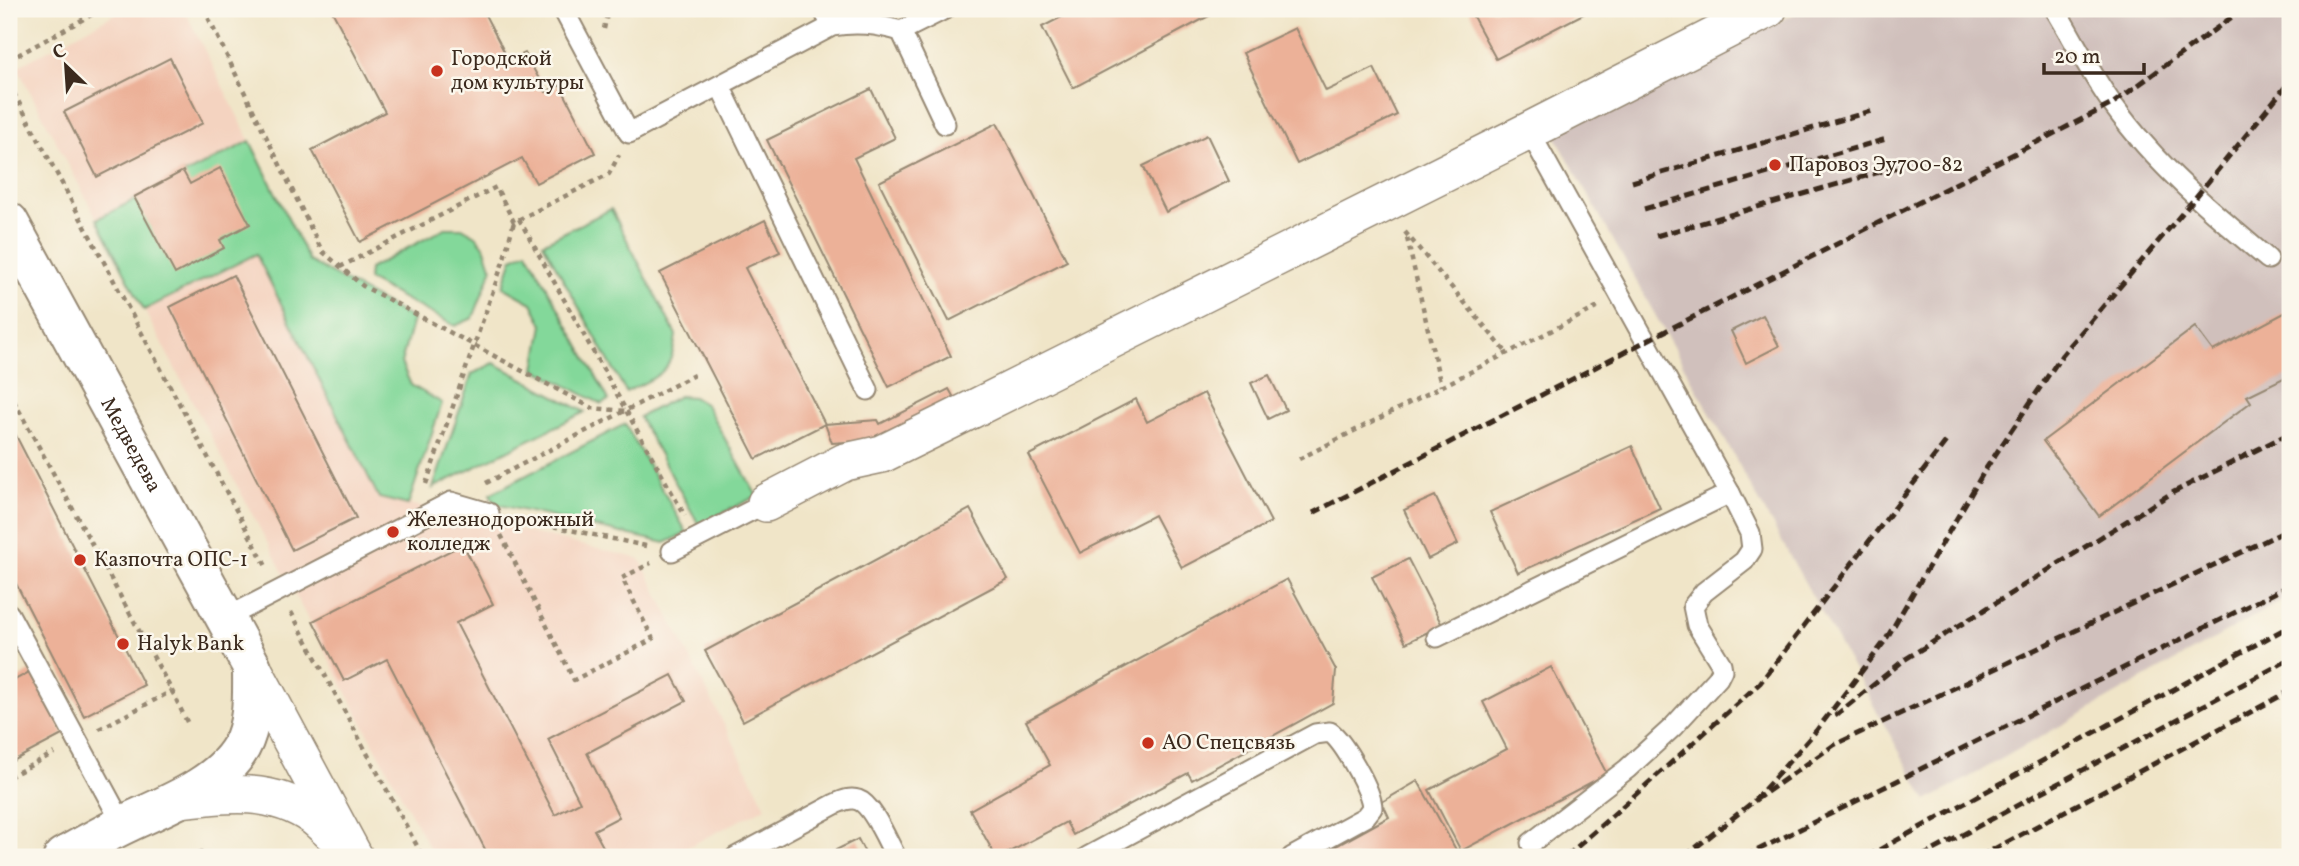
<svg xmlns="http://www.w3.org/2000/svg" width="2299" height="866" viewBox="0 0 2299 866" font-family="Vollkorn,serif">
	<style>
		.built { fill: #f4d3c0 }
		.industrial { fill: #d0c0bc }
		.green { fill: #83d89a; stroke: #5f815c; stroke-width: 2 }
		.building { fill: #ecb198 }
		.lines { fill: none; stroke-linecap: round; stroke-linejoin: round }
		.service-casing { stroke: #968873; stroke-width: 23 }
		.minor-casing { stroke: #968873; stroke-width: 40 }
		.tertiary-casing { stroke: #968873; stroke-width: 42 }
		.path { stroke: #968873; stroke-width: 4.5; stroke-dasharray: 5 5; stroke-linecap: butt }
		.service { stroke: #fff; stroke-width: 19 }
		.minor { stroke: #fff; stroke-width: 37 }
		.tertiary { stroke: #fff; stroke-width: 38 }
		.rail { stroke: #3b2a1e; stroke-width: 5; stroke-dasharray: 10 5; stroke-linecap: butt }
		.poi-dot { fill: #c8321e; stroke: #fbf7ec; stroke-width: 2.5 }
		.labels { text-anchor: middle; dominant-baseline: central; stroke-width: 5; stroke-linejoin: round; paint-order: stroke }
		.poi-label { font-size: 21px; fill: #3b2a1e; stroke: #fbf7ec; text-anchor: start }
		.street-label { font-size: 21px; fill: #3b2a1e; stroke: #fbf7ec }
	</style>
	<rect width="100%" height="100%" fill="#fbf7ec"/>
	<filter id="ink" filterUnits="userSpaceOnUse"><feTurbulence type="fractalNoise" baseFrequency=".0143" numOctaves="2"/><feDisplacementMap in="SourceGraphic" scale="14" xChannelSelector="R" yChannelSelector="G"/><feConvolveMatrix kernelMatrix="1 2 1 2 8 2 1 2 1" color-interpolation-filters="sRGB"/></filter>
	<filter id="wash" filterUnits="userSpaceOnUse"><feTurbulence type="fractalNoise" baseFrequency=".00686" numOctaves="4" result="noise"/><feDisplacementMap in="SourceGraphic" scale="28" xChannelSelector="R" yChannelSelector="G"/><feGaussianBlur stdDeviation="1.57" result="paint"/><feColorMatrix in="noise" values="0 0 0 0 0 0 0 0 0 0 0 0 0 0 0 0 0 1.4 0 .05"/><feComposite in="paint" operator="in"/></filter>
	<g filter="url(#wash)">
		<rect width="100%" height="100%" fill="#f0e5c8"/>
		<g class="built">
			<path d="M 124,9 L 184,9 L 250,141 L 97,219 L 17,67 Z"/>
			<path d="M 256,253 L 380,497 L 640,559 L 766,807 L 668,857 L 434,857 L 144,310 Z"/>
		</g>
		<path class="industrial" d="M 1804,9 L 2290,9 L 2290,596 L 1927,801 L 1554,134 Z"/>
		<g class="green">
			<path d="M 250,141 L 309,261 L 413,319 L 401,363 L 411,385 L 442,403 L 408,505 L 379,498 L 256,254 L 144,310 L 97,219 Z"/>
			<path d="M 611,209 L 676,335 C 671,375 659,375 626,392 L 543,243 Z"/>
			<path d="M 445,228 L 462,228 L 476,236 L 484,246 L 492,269 L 473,318 L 455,326 L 368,280 L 369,269 Z"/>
			<path d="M 527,251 L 609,400 L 601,404 L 535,369 L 543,325 L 532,303 L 503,287 L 513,258 Z"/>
			<path d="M 494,363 L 585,412 L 433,488 L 472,374 Z"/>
			<path d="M 679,396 L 693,397 L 706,405 L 757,496 L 699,525 L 639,417 Z"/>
			<path d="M 625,424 L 687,533 L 665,543 L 495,504 L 490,494 Z"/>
		</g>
		<g id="blocks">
			<g class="building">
				<path d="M 331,9 L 482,9 L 509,61 L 525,53 L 546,92 L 560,85 L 595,153 L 536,183 L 522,158 L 360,242 L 312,150 L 385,112 Z"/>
				<path d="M 1077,9 L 1222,9 L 1073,88 L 1042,27 Z"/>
				<path d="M 1469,9 L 1593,9 L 1496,59 Z"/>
				<path d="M 1295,28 L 1326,91 L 1374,68 L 1397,115 L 1297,164 L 1243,53 Z"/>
				<path d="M 170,58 L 203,123 L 97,177 L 64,112 Z"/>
				<path d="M 871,89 L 895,138 L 854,158 L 951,356 L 889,387 L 767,140 Z"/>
				<path d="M 997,123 L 1067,261 L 949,321 L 879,182 Z"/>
				<path d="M 1207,135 L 1229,181 L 1166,212 L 1143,166 Z"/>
				<path d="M 220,168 L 250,224 L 220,240 L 224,248 L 175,274 L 134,197 L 183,171 L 190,184 Z"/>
				<path d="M 765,220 L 780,252 L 745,268 L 825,424 L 756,459 L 660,273 Z"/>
				<path d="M 233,275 L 356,518 L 292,550 L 170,307 Z"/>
				<path d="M 2290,310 L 2290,375 L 2247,396 L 2251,402 L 2099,516 L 2043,441 L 2195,327 L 2213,351 Z"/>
				<path d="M 1763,315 L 1779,346 L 1746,363 L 1731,331 Z"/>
				<path d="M 1269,375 L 1286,410 L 1268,419 L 1251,383 Z"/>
				<path d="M 949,389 L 957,403 L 888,439 L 832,443 L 825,424 L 878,420 L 880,424 Z"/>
				<path d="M 1204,393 L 1271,522 L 1182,568 L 1154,515 L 1080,553 L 1029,455 L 1136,399 L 1147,422 Z"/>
				<path d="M 9,422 L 144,685 L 84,716 L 9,570 Z"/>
				<path d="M 1632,446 L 1660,508 L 1518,573 L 1490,512 Z"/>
				<path d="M 1435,496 L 1458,544 L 1428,559 L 1404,510 Z"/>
				<path d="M 970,509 L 1008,579 L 743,721 L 705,651 Z"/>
				<path d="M 463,544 L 493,604 L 456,623 L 555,815 L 580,802 L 548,739 L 672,675 L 686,701 L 587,753 L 619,817 L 594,830 L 607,854 L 602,857 L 473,857 L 486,851 L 387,659 L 344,681 L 313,621 Z"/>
				<path d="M 1408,559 L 1442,625 L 1406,643 L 1372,577 Z"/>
				<path d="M 1287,579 L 1336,670 L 1333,703 L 1192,780 L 1188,773 L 1073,835 L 1066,822 L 1000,857 L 996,857 L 970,810 L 1050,765 L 1026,721 Z"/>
				<path d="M 1551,667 L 1607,774 L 1461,851 L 1429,790 L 1507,749 L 1483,702 Z"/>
				<path d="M 31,671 L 64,734 L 9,763 L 9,683 Z"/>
				<path d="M 1418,781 L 1460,857 L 1316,857 L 1389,817 L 1382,802 Z"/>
				<path d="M 858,839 L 867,857 L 822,857 Z"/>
			</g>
		</g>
	</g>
	<g filter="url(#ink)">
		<use href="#blocks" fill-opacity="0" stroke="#968873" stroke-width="2"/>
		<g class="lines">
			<defs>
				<g id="service">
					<path d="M 563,9 L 629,133 L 832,26 C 857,22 876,24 901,31 L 945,124"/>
					<path d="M 823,9 L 832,26"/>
					<path d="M 2055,9 C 2074,40 2091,75 2113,105 C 2156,165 2212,212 2268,259"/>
					<path d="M 901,31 L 945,9"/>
					<path d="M 720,86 L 868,390"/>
					<path d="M 1529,131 L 1730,493 L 1750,533 L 1752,549 L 1744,561 L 1704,592 L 1693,606 L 1697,625 L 1721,664 L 1722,670 L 1718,678 L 1673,727 L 1627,769 L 1531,843"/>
					<path d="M 672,551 L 766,503"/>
					<path d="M 9,614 L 123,825"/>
					<path d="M 224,619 L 451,502 L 489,513"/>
					<path d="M 1437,637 L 1730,493"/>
					<path d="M 736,857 L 835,804 C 842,801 850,797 858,800 C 873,805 888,843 896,857"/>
					<path d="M 1087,857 L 1315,734 L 1330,732 C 1343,741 1372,791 1372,808 L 1365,817 L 1292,857"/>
				</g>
				<g id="minor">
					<path d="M 766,503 L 845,462 L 882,454 L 951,420 L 1529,131 L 1768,9"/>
					<path d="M 252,667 L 354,857"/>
					<path d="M 181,799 C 228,793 273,788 314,817 C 322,823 330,832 339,839"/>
				</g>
				<g id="tertiary">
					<path id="s1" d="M 9,222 L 252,667 C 252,694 254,723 241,747 C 219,786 163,806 125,824 C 104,834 83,846 63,857"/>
				</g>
			</defs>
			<use href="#service" class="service-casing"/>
			<use href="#minor" class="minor-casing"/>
			<use href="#tertiary" class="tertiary-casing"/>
			<g class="path">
				<path d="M 204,9 L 322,251 L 363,286 L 592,408 L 626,411"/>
				<path d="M 604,29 L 608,9"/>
				<path d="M 9,60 L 102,9"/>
				<path d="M 9,84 L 267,568"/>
				<path d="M 519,219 L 685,516"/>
				<path d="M 1405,232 L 1507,353"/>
				<path d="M 1407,238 L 1441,386"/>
				<path d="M 340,267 L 496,187 L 514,222 L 609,174 L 619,155"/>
				<path d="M 9,392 L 172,691 L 188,724"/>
				<path d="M 1299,459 L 1598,307"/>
				<path d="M 486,483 L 694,375"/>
				<path d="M 426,484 L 503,262 L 514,222"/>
				<path d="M 514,518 L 646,546"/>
				<path d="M 501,535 L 574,680 L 653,639 L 622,578 L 651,563"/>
				<path d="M 291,612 L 423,857"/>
				<path d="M 99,729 L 172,691"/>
				<path d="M 9,777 L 54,753"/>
				<path d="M 190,857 L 201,852 L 204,857"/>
			</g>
			<use href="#service" class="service"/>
			<use href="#minor" class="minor"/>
			<use href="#tertiary" class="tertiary"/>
			<g class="rail">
				<path d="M 1632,182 L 1871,111"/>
				<path d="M 1644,209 L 1886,139"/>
				<path d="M 1656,236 L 1901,166"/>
				<path d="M 1313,513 L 1646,341 L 2112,104 L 2243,9"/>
				<path d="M 1835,716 L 1904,660 L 2170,494 L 2290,433"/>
				<path d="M 1754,801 L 1816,731 L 1885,641 L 1985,470 L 2062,355 L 2195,198 L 2290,81"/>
				<path d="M 1566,857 L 1760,683 L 1947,440"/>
				<path d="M 1684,857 L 1754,801 L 1834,745 L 2290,529"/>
				<path d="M 1744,857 L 2290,585"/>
				<path d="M 1866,857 L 2290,626"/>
				<path d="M 1921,857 L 2290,659"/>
				<path d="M 1979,857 L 2290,691"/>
			</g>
		</g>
	</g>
	<g class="poi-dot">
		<circle cx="437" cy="71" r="7"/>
		<circle cx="1775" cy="165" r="7"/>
		<circle cx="393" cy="532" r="7"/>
		<circle cx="80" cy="560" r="7"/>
		<circle cx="123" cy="644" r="7"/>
		<circle cx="1148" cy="743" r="7"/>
	</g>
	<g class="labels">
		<g class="poi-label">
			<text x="451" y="59">Городской<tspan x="451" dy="24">дом культуры</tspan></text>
			<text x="1789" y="165">Паровоз Эу700-82</text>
			<text x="407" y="520">Железнодорожный<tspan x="407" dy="24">колледж</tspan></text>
			<text x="94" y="560">Казпочта ОПС-1</text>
			<text x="137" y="644">Halyk Bank</text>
			<text x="1162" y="743">АО Спецсвязь</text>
		</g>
		<g class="street-label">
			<text stroke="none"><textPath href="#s1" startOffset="254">Медведева</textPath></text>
		</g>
	</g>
	<rect width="2299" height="866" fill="none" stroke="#fbf7ec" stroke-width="35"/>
	<g transform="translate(66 66) rotate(335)" stroke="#fbf7ec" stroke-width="5" paint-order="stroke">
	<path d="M0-5L12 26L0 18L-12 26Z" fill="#3b2a1e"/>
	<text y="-10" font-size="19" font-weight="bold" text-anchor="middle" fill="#3b2a1e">С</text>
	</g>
	<path d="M2044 63v10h100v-10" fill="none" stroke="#3b2a1e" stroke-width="3.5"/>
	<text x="2054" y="63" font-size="21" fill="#3b2a1e" stroke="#fbf7ec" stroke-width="5" paint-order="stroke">20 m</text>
</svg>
